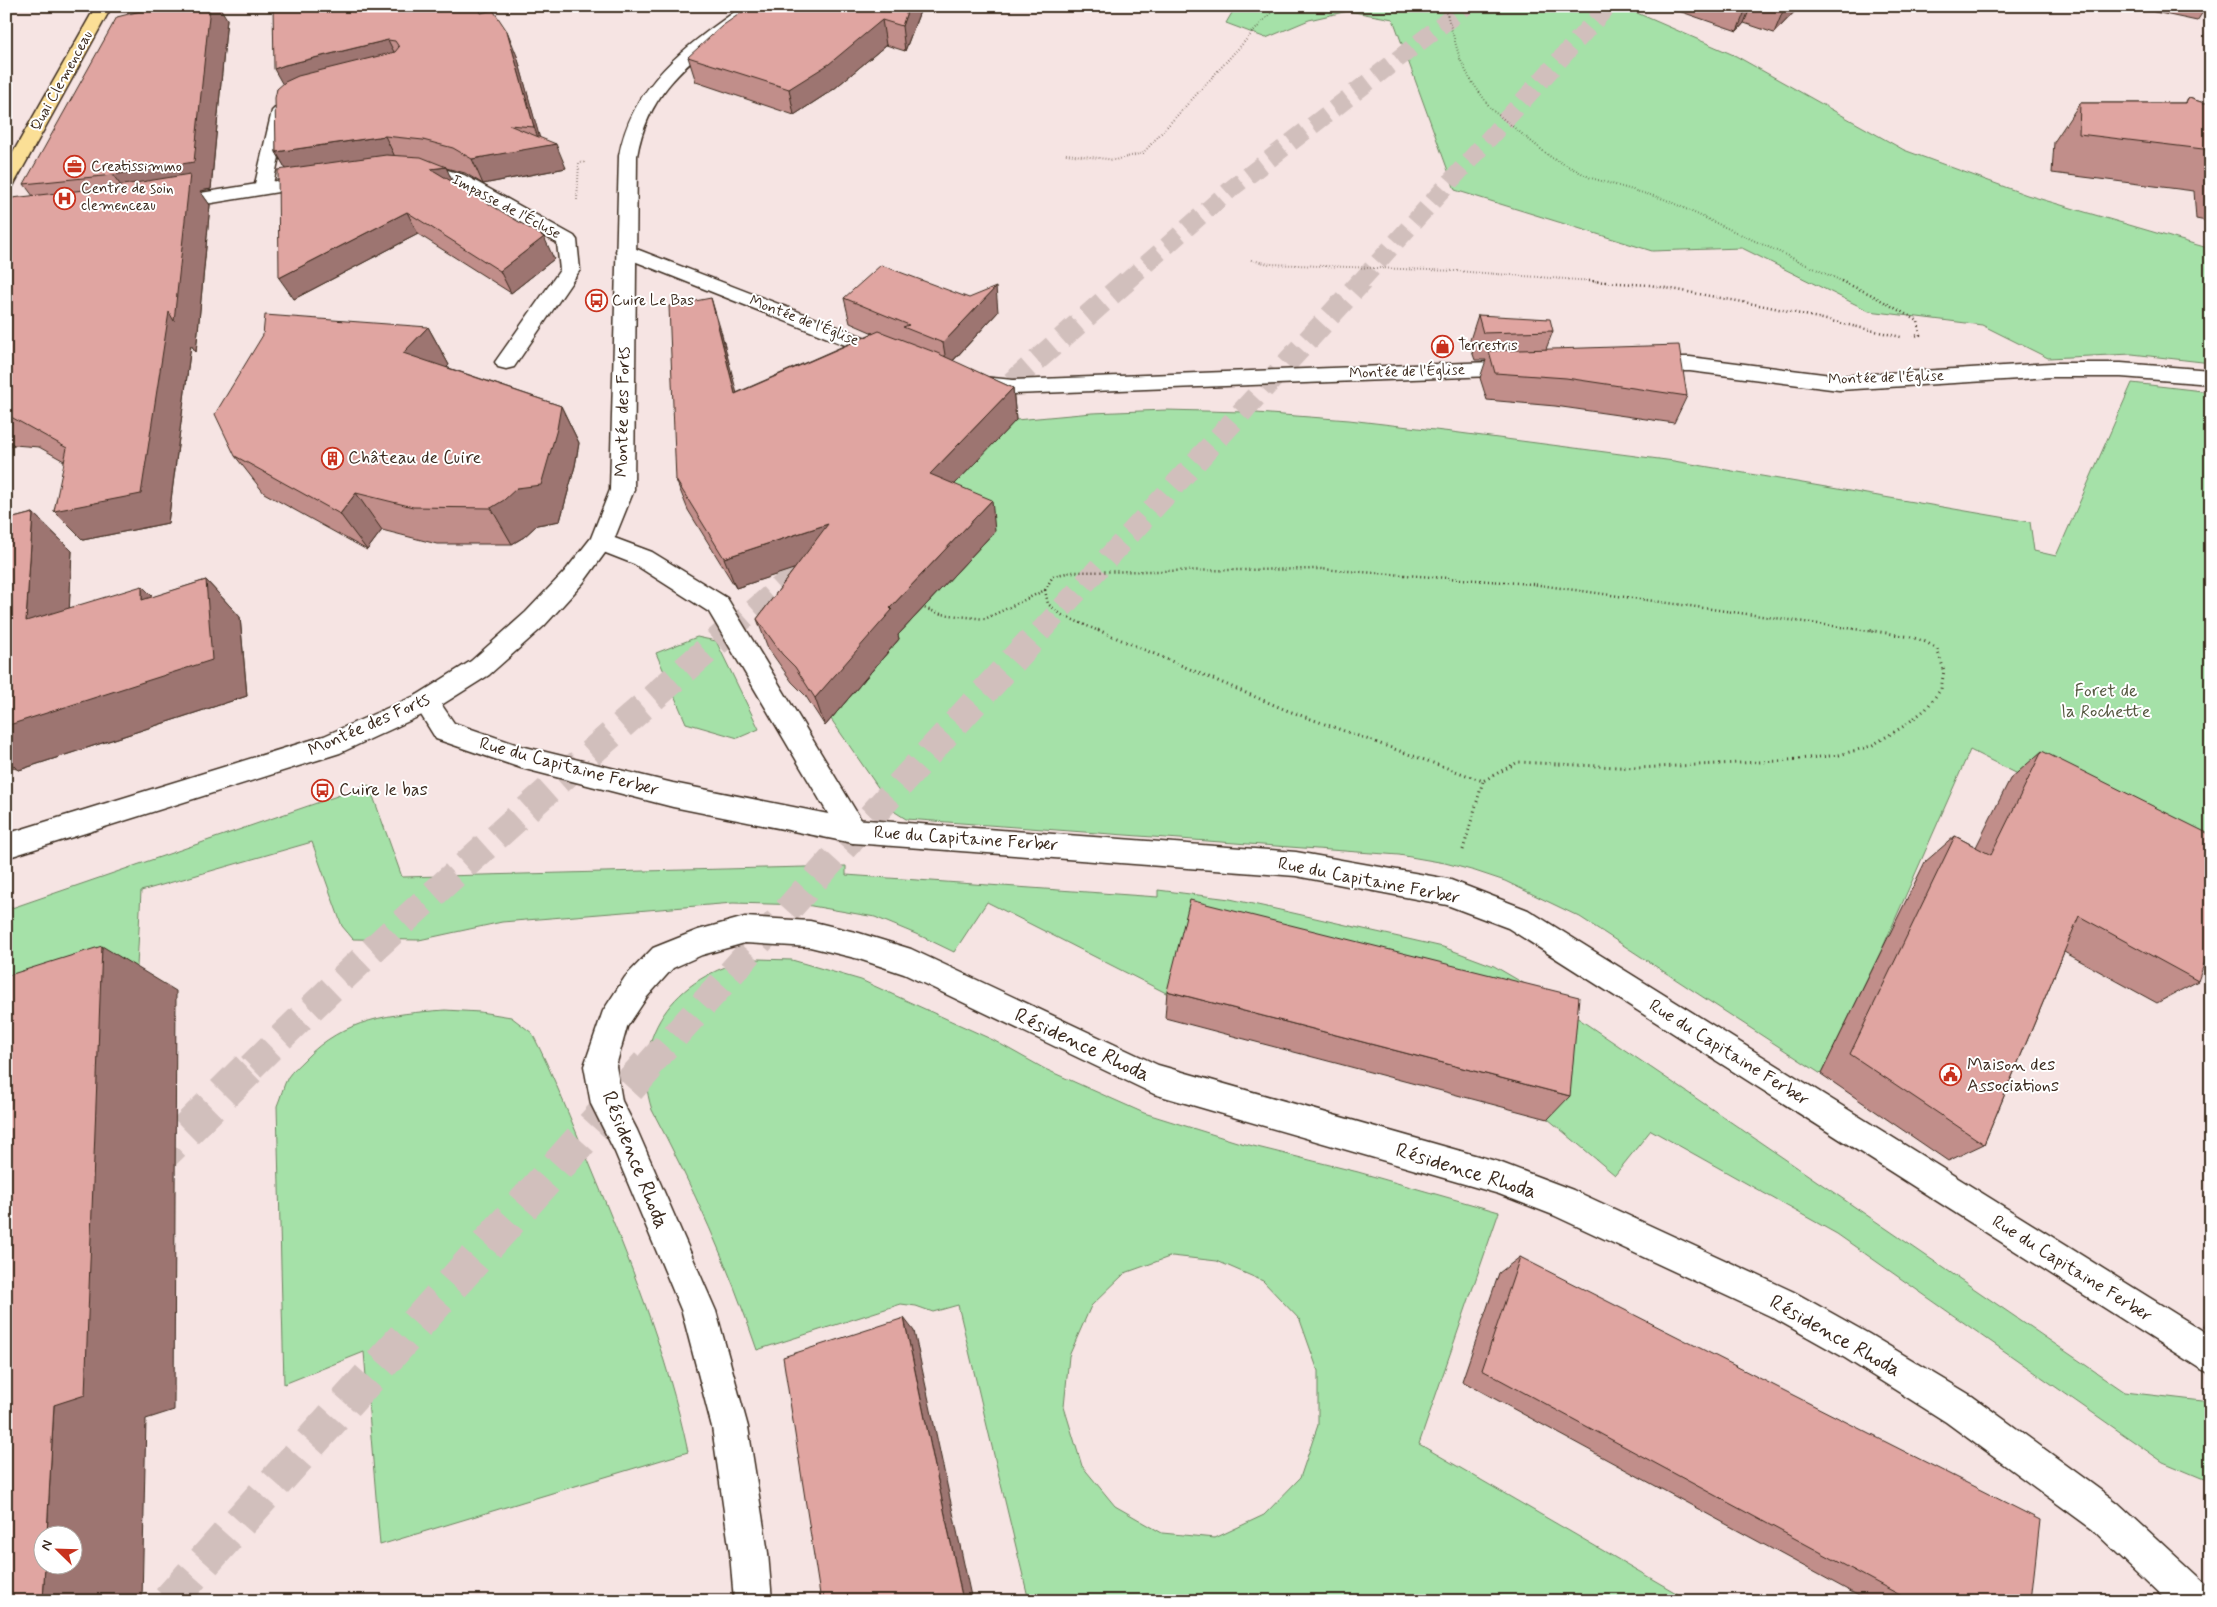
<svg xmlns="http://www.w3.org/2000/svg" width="2217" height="1607" viewBox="0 0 2217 1607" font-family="Mynerve,sans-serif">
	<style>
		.green { fill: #a5e1a8; stroke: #708663; fill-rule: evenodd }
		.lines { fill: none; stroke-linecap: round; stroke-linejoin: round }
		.highway-tunnel-far3 { stroke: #d1bfbc; stroke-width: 18; stroke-dasharray: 18 9; stroke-linecap: butt }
		.highway-tunnel-far2 { stroke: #d1bfbc; stroke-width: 22; stroke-dasharray: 22 11; stroke-linecap: butt }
		.highway-tunnel-far1 { stroke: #d1bfbc; stroke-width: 28; stroke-dasharray: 28 14; stroke-linecap: butt }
		.highway-tunnel { stroke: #d1bfbc; stroke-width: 35; stroke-dasharray: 35 18; stroke-linecap: butt }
		.lane-casing { stroke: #3b2a1e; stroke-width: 3 }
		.street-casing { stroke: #3b2a1e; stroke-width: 3 }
		.secondary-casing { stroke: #3b2a1e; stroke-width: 3 }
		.primary-casing { stroke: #3b2a1e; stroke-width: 3 }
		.path-far2 { stroke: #3b2a1e; stroke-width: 2; stroke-dasharray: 0.5 2.5; stroke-linecap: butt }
		.path-far1 { stroke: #3b2a1e; stroke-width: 2.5; stroke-dasharray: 1 3; stroke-linecap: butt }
		.path { stroke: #3b2a1e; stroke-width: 3; stroke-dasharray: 1 4; stroke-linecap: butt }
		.lane { fill: #fff; fill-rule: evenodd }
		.street { fill: #fff; fill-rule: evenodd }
		.secondary { fill: #fff; fill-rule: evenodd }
		.primary { fill: #fbdf96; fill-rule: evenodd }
		.wall { fill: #c18e8a; stroke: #3b2a1e }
		.shaded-wall { fill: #9d7471; stroke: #3b2a1e }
		.building { fill: #e0a5a1; stroke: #3b2a1e }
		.labels { text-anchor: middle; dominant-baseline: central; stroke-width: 4; stroke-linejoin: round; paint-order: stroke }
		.far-street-label { font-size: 15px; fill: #3b2a1e; stroke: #fff }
		.far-poi-label { font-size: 15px; fill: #3b2a1e; stroke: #fff; text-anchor: start }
		.street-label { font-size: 18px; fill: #3b2a1e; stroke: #fff }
		.poi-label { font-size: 18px; fill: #3b2a1e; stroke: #fff; text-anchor: start }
		.park-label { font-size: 18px; fill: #565840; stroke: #fff }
		.near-street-label { font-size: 21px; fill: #3b2a1e; stroke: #fff }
	</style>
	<rect width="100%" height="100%" fill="#f6e4e3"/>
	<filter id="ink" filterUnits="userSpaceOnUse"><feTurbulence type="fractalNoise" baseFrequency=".02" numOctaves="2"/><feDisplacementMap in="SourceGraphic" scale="10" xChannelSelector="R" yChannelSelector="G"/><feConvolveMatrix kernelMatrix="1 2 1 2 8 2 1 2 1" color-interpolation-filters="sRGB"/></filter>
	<g filter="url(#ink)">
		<g class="green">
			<path d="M 1236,6 L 1621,6 L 1736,56 L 1904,150 L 2027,195 L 2211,249 L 2211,363 L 2132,354 L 2048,358 L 1982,325 L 1869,311 L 1742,248 L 1652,251 L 1455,190 L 1393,19 L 1348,11 L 1309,20 L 1266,38 L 1226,23 Z"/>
			<path d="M 2132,383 L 2211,392 L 2211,871 L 1970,750 L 1882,949 L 1821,1074 L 1580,917 L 1505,881 L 1475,871 L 1445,863 L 1399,855 L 906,819 L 895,812 L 831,719 L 899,639 L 845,535 L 953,486 L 968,471 L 966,469 L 1016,420 L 1092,413 L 1166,410 L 1243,412 L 1349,420 L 1452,432 L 1674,461 L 2030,522 L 2034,551 L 2056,556 Z"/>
			<path d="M 697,637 L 716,641 L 759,729 L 738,738 L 686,723 L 656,653 Z"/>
			<path d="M 369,785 L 402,877 L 846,866 L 846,875 L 1158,897 L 1158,890 L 1230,899 L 1271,908 L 1443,947 L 1494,966 L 1542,994 L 1684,1090 L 2125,1392 L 2211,1402 L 2211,1482 L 2163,1462 L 1837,1234 L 1651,1130 L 1615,1175 L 1548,1119 L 1557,1024 L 1170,995 L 987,902 L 954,952 L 923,937 L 875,917 L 806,905 L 733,903 L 502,922 L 419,940 L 353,939 L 342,926 L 312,842 L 141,891 L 135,1004 L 6,1556 L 6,910 Z"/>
			<path d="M 758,959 L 792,960 L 861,980 L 993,1040 L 1045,1069 L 1144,1113 L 1237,1142 L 1358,1172 L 1499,1212 L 1419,1444 L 1690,1601 L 1029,1601 L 958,1305 L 933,1312 L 916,1306 L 901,1304 L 757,1350 C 729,1267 693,1187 652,1110 C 627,1033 682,969 758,959 ZM 1172,1256 L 1217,1261 L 1263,1281 L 1300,1320 L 1318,1371 L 1318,1425 L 1300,1478 L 1264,1515 L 1215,1538 L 1162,1533 L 1115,1506 L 1082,1466 L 1064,1407 L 1069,1356 L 1091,1306 L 1125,1273 Z"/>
			<path d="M 445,1010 L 480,1012 L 511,1017 L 532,1033 C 554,1076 571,1121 590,1165 C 629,1259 667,1352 688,1452 L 380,1545 L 364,1352 L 284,1384 L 277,1106 C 281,1097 283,1086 288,1077 C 292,1071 299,1065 304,1060 C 344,1018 391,1014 445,1010 Z"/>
		</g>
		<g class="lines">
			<g class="highway-tunnel-far3">
				<path d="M 1126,282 L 1231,189 L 1466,6"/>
				<path d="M 1360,282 L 1608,6"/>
			</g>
			<g class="highway-tunnel-far2">
				<path d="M 987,404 L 1127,281"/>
				<path d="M 729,632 L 812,558"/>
				<path d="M 1040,632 L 1362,281"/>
			</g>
			<g class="highway-tunnel-far1">
				<path d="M 251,1067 C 404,915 568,773 730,630"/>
				<path d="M 647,1067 L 903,781 L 1041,630"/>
			</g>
			<g class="highway-tunnel">
				<path d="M 148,1168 L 252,1065"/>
				<path d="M 169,1601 L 648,1065"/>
			</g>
			<defs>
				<g id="lane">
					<path d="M 291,97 L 297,98 L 300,102 L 289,113 L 272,188 L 270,192 L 263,194 L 256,192 L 254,188 L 272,111 L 285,98 Z"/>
					<path d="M 601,533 L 652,552 L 727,598 L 863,823 L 867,831 L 863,839 L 853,843 L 843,839 L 709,612 L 634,564 L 593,548 L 589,542 L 593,536 Z"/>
					<path d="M 745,917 L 810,921 L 859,933 L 911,949 L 1158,1065 L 1499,1162 L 1573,1190 L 1794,1292 L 1869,1334 L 1972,1396 L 2118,1503 L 2209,1587 L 2211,1601 L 2167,1601 L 2092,1529 L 1946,1422 L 1845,1358 L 1770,1316 L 1553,1215 L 1499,1194 L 1154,1094 L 904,974 L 859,959 L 810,947 L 745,943 L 702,955 L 673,968 L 647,997 L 627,1027 L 616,1066 L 622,1101 L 637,1130 L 716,1311 L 748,1427 L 768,1553 L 772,1601 L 734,1601 L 730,1553 L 712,1427 L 682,1312 L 615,1152 L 591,1104 L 584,1066 L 603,1011 L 625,977 L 653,948 L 698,930 Z"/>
				</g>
				<g id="street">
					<path d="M 414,165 L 434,166 L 464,175 L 574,236 L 577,240 L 580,270 L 514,367 L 506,369 L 498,367 L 495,362 L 560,270 L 557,243 L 450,183 L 433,178 L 407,175 L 405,171 L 407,167 Z"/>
					<path d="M 314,175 L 321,177 L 323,181 L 321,185 L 169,210 L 162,208 L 159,204 L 162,200 L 169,198 Z"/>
					<path d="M 626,245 L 897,350 L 901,355 L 897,360 L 890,362 L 883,360 L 619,255 L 616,251 L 619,247 Z"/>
					<path d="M 1645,357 L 1690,357 L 1839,376 L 2051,363 L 2121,363 L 2211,370 L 2211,384 L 2121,377 L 2051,377 L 1839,390 L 1690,371 L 1645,371 L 1637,369 L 1634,364 L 1637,359 Z"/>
					<path d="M 1520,361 L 1528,363 L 1531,368 L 1528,373 L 1520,375 L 1013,394 L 965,388 L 962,383 L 965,378 L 973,376 L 1013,380 Z"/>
					<path d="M 426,692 L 435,695 L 454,723 L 521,746 L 673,783 L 853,819 L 1296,852 L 1448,879 L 1528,910 L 2211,1336 L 2211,1374 L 2199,1368 L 1508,928 L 1447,905 L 1296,876 L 853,843 L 673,807 L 521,768 L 436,739 L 413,702 L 417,695 Z"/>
				</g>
				<path id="secondary" d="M 743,6 L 762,6 C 754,18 736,26 725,34 C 680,69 647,98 637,156 L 634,490 L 613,542 L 583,583 L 544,626 L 489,675 L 435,709 L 340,753 L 6,858 L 6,834 L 324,736 L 417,695 L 471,661 L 526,612 L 565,571 L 591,538 L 610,490 L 619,156 C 632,84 686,46 743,6 Z"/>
				<path id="primary" d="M 96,6 L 112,6 L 15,182 L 13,186 L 6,188 L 6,165 Z"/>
			</defs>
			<use href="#lane" class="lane-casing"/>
			<use href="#street" class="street-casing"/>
			<use href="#secondary" class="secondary-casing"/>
			<use href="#primary" class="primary-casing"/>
			<g class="path-far2">
				<path d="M 1440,6 L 1447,14 L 1460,59 L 1470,79 L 1492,110 L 1552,158 L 1591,178 L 1664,199 L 1844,282"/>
				<path d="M 6,18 L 14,6"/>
				<path d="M 1066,154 L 1115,160 L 1143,153 L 1277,6"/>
				<path d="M 577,200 L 579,163 L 586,162"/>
				<path d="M 1251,260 L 1270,264 L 1456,271 L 1606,282"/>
			</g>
			<g class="path-far1">
				<path d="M 1589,281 L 1650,285 L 1770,307 L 1901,337"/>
				<path d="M 1841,281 L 1870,294 L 1918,321 L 1920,335 L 1913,336"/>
				<path d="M 1045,590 L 1048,604 L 1062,615 L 1101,632"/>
				<path d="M 1045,590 L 1053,576 L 1071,572 L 1320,569 L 1532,584 L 1876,632"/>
				<path d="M 921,607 L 941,614 L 985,619 L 1045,590"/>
			</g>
			<g class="path">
				<path d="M 1098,630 L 1286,710 L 1483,781 L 1518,762 L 1637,768 L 1778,761 L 1839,755 L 1871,746 L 1904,726 L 1926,709 L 1941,689 L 1944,670 L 1937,649 L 1926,642 L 1911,637 L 1868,630"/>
				<path d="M 1463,850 L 1483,781"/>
			</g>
			<use href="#lane" class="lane"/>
			<use href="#street" class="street"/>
			<use href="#secondary" class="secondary"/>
			<use href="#primary" class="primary"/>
		</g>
		<g class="wall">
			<path d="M 922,6 L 905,51 L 886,45 L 834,89 L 794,115 L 696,82 L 688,57 Z"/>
			<path d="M 1671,6 L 1800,6 L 1774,33 L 1744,23 L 1737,31 L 1670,8 Z"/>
			<path d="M 2127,6 L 2207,6 L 2197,21 Z"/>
			<path d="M 439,11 L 481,13 L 517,56 L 539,137 L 566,168 L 483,184 L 465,173 L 446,168 L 453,183 L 554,259 L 511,293 L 418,234 L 294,299 L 286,169 L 276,152 L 277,89 Z"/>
			<path d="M 227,19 L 211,189 L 200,191 L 210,205 L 196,352 L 191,345 L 168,523 L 83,540 L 64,461 L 39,447 L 14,445 L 6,447 L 6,211 L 33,196 L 24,184 Z"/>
			<path d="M 2189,98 L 2204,103 L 2211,103 L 2211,222 L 2196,219 L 2194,191 L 2052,173 L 2054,142 L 2080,103 L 2185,103 Z"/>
			<path d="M 844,298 L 998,312 L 953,361 L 1013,388 L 1016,420 L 954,484 L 995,531 L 898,635 L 899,639 L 825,726 L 805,695 L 792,682 L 768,648 L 757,619 L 795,568 L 736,588 L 688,510 L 676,480 L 721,331 L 736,393 L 873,333 L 850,323 Z"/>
			<path d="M 1478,315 L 1553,331 L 1546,349 L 1687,396 L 1674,423 L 1555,406 L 1487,400 L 1480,378 L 1486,360 L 1475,360 L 1469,343 Z"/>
			<path d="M 428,327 L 449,365 L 446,367 L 561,406 L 579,443 L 575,466 L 560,521 L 537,525 L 524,537 L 512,544 L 437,544 L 382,530 L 367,550 L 264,493 L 235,456 Z"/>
			<path d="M 33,513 L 72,551 L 69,608 L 153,597 L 206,580 L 240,617 L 247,696 L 19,770 L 6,765 L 6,520 Z"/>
			<path d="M 2042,751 L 2198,981 L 2157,1003 L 2064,952 L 1984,1144 L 1948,1161 L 1821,1074 L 1925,862 L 1955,836 L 1976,847 L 2010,779 Z"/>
			<path d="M 1167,991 L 1570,1096 L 1548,1119 L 1165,1018 Z"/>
			<path d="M 1520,1257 L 2031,1601 L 1868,1601 L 1462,1381 L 1499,1273 Z"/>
			<path d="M 2211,1303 L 2211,1332 L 2204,1327 Z"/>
		</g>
		<g class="shaded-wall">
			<path d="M 210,6 L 219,6 L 227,19 L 211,189 L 200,191 L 210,205 L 196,352 L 191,345 L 168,523 L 83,540 L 54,511 L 133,202 L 113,175 Z"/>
			<path d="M 909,6 L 922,6 L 905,51 L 902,26 Z"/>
			<path d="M 1747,6 L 1751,6 L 1744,23 L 1737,31 Z"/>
			<path d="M 1785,6 L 1800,6 L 1774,33 Z"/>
			<path d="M 882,20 L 886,45 L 834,89 L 794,115 L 789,89 Z"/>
			<path d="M 507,31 L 517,56 L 542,146 L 556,144 L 566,168 L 483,184 L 472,159 L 541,146 L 534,127 Z"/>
			<path d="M 388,40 L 400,64 L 288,94 L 274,69 L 285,65 Z"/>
			<path d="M 385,136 L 397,161 L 290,176 L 276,152 Z"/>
			<path d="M 446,167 L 456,189 L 431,169 Z"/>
			<path d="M 407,212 L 418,234 L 294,299 L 279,278 Z"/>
			<path d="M 544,237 L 554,259 L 511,293 L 500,271 Z"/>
			<path d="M 996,287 L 998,312 L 947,367 L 943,343 Z"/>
			<path d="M 711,298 L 721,331 L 745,425 L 735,394 Z"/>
			<path d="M 428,327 L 449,365 L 425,391 L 403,353 Z"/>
			<path d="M 1013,388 L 1016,420 L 935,505 L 930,474 Z"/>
			<path d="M 561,406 L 579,443 L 575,466 L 560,521 L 537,525 L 524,537 L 512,544 L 491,508 Z"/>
			<path d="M 6,438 L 14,445 L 6,447 Z"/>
			<path d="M 356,493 L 382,530 L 367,550 L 340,514 Z"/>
			<path d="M 992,500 L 995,531 L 898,635 L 899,639 L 825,726 L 815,698 L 890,608 Z"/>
			<path d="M 33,513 L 72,551 L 67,657 L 26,621 Z"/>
			<path d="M 828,524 L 836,555 L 736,588 L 724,558 Z"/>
			<path d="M 206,580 L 240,617 L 247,696 L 19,770 L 6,760 L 6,726 Z"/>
			<path d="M 142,586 L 178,622 L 142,600 Z"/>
			<path d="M 102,946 L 176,991 L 174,1410 L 146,1419 L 142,1601 L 43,1601 L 45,1564 L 72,1564 L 72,1534 L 47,1534 L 54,1405 Z"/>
			<path d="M 904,1318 L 914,1331 L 972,1601 L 963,1601 Z"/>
		</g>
		<g class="building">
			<path d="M 160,6 L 210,6 L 194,162 L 113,175 L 24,184 L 117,17 Z"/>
			<path d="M 273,6 L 437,6 L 439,11 L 461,6 L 478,6 L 481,13 L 493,10 L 507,31 L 534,127 L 509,125 L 556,144 L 472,159 L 453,148 L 423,140 L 385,136 L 276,152 L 275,98 L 277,89 L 285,82 L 298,76 L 395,52 L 399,47 L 395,41 L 388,40 L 285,65 L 274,69 Z"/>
			<path d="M 751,6 L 909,6 L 902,26 L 882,20 L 829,64 L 789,89 L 688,57 L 722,26 Z"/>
			<path d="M 2189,98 L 2204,103 L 2211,103 L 2211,150 L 2079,134 L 2080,103 L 2186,103 Z"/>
			<path d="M 386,155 L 421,157 L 446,167 L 431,169 L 544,237 L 500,271 L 407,212 L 279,278 L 278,170 Z"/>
			<path d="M 190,174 L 174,321 L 169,312 L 141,494 L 54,511 L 67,448 L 11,417 L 6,416 L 6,211 L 10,203 L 12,198 L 111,187 Z"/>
			<path d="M 881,265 L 969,298 L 996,287 L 943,343 L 903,327 L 909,325 L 844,298 Z"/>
			<path d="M 711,298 L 735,394 L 879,331 L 937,353 L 1013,388 L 930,474 L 992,500 L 890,608 L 892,610 L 815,698 L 795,667 L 782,654 L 757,619 L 828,524 L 724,558 L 676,480 L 669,306 Z"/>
			<path d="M 265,315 L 428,327 L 403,353 L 561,406 L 557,429 L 541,485 L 517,488 L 504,500 L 491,508 L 413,507 L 356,493 L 340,514 L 235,456 L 215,414 L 263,335 Z"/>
			<path d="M 1478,315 L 1550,319 L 1553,331 L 1483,333 Z"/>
			<path d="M 1679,345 L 1687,396 L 1566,378 L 1495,373 L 1489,351 Z"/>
			<path d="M 33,513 L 26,621 L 142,586 L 142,600 L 206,580 L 212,660 L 6,726 L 6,520 Z"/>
			<path d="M 2042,751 L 2211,835 L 2211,945 L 2198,981 L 2079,916 L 1984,1144 L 1850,1054 L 1955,836 L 1991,855 Z"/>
			<path d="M 1190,900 L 1579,997 L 1570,1096 L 1167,991 Z"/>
			<path d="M 102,946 L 85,1395 L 54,1405 L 47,1534 L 42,1534 L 42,1564 L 45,1564 L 43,1601 L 6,1601 L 6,976 Z"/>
			<path d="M 1520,1257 L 2040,1520 L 2031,1601 L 1911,1601 L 1482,1370 Z"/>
			<path d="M 904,1318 L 963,1601 L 821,1601 L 783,1357 Z"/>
		</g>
	</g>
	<defs>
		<symbol id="office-ring" viewBox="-11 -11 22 22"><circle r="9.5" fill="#fff" stroke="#c8321e" stroke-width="1.5"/><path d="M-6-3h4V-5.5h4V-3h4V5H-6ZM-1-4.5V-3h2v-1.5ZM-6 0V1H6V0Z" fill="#c8321e"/></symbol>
		<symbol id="hospital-ring" viewBox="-11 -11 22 22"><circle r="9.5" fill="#fff" stroke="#c8321e" stroke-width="1.5"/><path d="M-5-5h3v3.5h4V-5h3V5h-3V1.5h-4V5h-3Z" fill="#c8321e"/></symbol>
		<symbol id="bus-ring" viewBox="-11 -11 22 22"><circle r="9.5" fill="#fff" stroke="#c8321e" stroke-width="1.5"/><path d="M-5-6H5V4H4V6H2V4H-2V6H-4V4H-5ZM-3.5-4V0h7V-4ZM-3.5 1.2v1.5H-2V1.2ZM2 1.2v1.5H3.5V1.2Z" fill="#c8321e"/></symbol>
		<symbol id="shop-ring" viewBox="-11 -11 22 22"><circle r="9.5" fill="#fff" stroke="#c8321e" stroke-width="1.5"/><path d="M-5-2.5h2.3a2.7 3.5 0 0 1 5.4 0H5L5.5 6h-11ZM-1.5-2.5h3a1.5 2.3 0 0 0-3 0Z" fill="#c8321e"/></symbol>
		<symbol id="building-ring" viewBox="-11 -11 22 22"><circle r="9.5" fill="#fff" stroke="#c8321e" stroke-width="1.5"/><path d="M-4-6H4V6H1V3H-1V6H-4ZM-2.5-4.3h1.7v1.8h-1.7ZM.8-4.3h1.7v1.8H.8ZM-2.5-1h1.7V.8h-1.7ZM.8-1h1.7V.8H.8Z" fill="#c8321e"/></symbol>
		<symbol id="civic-ring" viewBox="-11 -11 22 22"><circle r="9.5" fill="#fff" stroke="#c8321e" stroke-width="1.5"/><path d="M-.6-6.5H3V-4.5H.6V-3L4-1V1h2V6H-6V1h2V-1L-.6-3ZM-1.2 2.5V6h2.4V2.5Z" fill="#c8321e"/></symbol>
	</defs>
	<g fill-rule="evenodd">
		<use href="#office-ring" x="62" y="154" width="25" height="25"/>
		<use href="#hospital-ring" x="52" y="186" width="25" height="25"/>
		<use href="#bus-ring" x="584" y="288" width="25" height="25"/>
		<use href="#shop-ring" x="1430" y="334" width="25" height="25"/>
		<use href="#building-ring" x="320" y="446" width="25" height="25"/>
		<use href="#bus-ring" x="310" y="778" width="25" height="25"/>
		<use href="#civic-ring" x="1938" y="1062" width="25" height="25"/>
	</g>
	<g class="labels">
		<g class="far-street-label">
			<text transform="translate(62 81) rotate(-61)">Quai Clemenceau</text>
			<text transform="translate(506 207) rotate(28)">Impasse de l'Écluse</text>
			<text transform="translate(804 321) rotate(21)">Montée de l'Église</text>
			<text transform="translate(1407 372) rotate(-2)">Montée de l'Église</text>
			<text transform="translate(1886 378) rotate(-2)">Montée de l'Église</text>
		</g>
		<g class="far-poi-label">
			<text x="91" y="167">Creatissimmo</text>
			<text x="81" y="189">Centre de soin<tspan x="81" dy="17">clemenceau</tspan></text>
			<text x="612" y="301">Cuire Le Bas</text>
			<text x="1458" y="346">Terrestris</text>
		</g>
		<g class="street-label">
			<text transform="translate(623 412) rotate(-89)">Montée des Forts</text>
			<text transform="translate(369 725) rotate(-24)">Montée des Forts</text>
			<text transform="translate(569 767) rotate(15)">Rue du Capitaine Ferber</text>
			<text transform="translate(966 839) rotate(4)">Rue du Capitaine Ferber</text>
			<text transform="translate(1369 881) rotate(11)">Rue du Capitaine Ferber</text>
			<text transform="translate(1729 1053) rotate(32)">Rue du Capitaine Ferber</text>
			<text transform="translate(2072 1269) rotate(32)">Rue du Capitaine Ferber</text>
		</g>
		<g class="poi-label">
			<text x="348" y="458">Château de Cuire</text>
			<text x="339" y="790">Cuire le bas</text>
			<text x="1967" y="1065">Maison des<tspan x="1967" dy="21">Associations</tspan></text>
		</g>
		<g class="park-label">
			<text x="2106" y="691">Foret de<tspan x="2106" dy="21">la Rochette</tspan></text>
		</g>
		<g class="near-street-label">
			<text transform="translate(1082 1045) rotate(25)">Résidence Rhoda</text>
			<text transform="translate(635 1160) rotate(68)">Résidence Rhoda</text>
			<text transform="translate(1466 1171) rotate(17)">Résidence Rhoda</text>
			<text transform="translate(1835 1336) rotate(29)">Résidence Rhoda</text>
		</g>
	</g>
	<rect width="2217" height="1607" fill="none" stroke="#fff" stroke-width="25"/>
	<rect x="12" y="12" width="2192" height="1582" fill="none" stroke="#3b2a1e" stroke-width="2" filter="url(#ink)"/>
	<g transform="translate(58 1550) rotate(293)"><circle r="24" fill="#ffffff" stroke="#b1aaa5"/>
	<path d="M0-4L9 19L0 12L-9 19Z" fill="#c8321e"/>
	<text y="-8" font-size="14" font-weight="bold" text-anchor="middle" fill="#3b2a1e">N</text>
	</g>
</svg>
